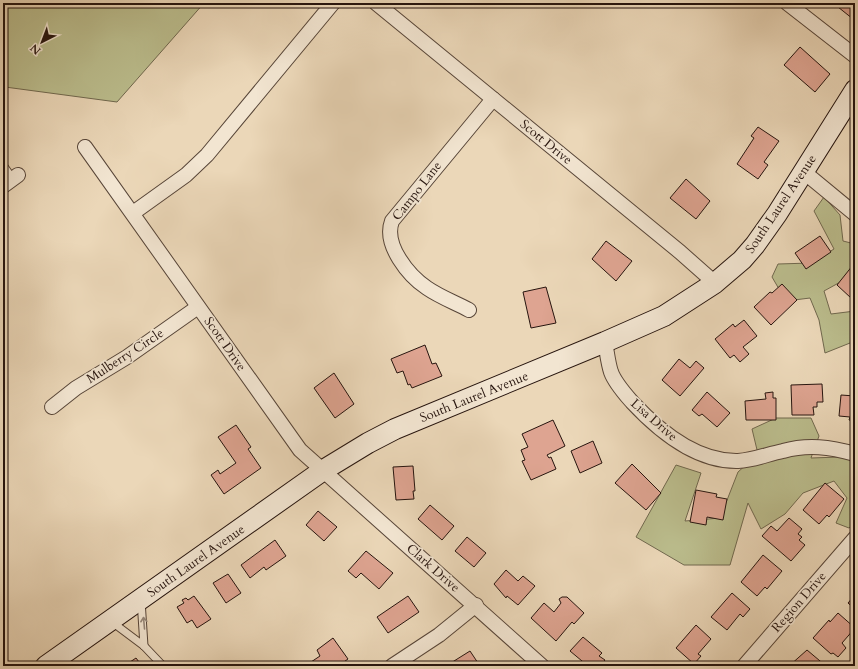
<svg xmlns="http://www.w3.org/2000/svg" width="858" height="669" viewBox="0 0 858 669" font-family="Cardo,serif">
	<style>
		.green { fill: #bbbd8d; stroke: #70684e }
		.building { fill: #dea491; stroke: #26140e }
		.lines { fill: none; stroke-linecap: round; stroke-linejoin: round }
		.lane-casing { stroke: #574538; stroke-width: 9 }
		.street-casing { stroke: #574538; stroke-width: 16 }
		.secondary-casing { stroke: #26140e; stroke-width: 22 }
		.lane { stroke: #f2e5d1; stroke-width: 7 }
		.street { stroke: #f2e5d1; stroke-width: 14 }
		.secondary { stroke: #f2e5d1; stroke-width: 20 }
		.oneway { stroke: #968779 }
		.labels { text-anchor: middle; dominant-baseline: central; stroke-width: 3.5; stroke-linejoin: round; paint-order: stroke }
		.street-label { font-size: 13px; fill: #26140e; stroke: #f2e5d1 }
	</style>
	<rect width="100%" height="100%" fill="#ebd7b8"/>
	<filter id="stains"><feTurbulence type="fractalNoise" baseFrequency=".005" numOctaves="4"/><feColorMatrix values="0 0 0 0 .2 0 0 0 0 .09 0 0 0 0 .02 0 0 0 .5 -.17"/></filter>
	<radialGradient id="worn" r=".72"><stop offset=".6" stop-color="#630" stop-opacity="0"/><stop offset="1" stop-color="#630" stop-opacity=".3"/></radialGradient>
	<g class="green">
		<path d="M 3,3 L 204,3 L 117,102 L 5,87 L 3,84 Z"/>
		<path d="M 824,197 L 840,215 L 843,241 L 855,244 L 855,274 L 824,291 L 831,314 L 855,311 L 855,341 L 825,353 L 819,320 L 810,298 L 786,301 L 772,277 L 778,264 L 811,263 L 834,249 L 814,211 Z"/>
		<path d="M 776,418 L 811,418 L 819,436 L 811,458 L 840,457 L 855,441 L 855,524 L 849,528 L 836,523 L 847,498 L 834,481 L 803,493 L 785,514 L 761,529 L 748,503 L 730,565 L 684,565 L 636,537 L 676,465 L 701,473 L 685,521 L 720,518 L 738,472 L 758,454 L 752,429 Z"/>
	</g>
	<g class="building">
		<path d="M 833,3 L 855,3 L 855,17 L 853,19 Z"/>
		<path d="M 800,47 L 830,74 L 815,92 L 784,65 Z"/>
		<path d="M 758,127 L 779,141 L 764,162 L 768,165 L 758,179 L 737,164 L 754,138 L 751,136 Z"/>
		<path d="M 686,179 L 710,201 L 696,219 L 670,198 Z"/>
		<path d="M 820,236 L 831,252 L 806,269 L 795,253 Z"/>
		<path d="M 606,241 L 632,261 L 616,281 L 592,259 Z"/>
		<path d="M 853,265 L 855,267 L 855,294 L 851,298 L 837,285 Z"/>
		<path d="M 782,284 L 797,300 L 771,325 L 754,307 L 770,292 L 772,293 Z"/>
		<path d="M 546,287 L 556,323 L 531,328 L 523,292 Z"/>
		<path d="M 744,320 L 757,336 L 743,347 L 749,354 L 740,362 L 734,355 L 730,358 L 715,339 L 733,324 L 735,327 Z"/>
		<path d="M 425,345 L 432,364 L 436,363 L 442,376 L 412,388 L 410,384 L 408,385 L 403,371 L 397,373 L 391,359 Z"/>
		<path d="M 679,359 L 690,368 L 696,361 L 704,368 L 680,396 L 662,380 Z"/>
		<path d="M 334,373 L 354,404 L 335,418 L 314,388 Z"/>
		<path d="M 822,384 L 823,402 L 817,402 L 817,407 L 813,407 L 814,415 L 792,415 L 791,385 Z"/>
		<path d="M 707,392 L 730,413 L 717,427 L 702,414 L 699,416 L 692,410 Z"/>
		<path d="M 773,392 L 773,398 L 776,398 L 776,420 L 746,420 L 745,401 L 766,399 L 765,393 Z"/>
		<path d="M 841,395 L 855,396 L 855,421 L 849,420 L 850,417 L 839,416 Z"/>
		<path d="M 553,420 L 565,446 L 547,455 L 549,458 L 551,457 L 556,469 L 531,480 L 522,461 L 525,460 L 521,450 L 528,447 L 522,434 Z"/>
		<path d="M 236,425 L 251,447 L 248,449 L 261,468 L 224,494 L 211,475 L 218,470 L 220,474 L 236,463 L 218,437 Z"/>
		<path d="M 593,441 L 602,463 L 580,473 L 571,451 Z"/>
		<path d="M 632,464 L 661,493 L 646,510 L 615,483 Z"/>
		<path d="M 413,466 L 415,491 L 413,491 L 414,499 L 396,500 L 393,467 Z"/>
		<path d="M 825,483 L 844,499 L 829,517 L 827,515 L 819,524 L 803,510 Z"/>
		<path d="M 696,490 L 717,494 L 716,497 L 727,499 L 723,520 L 707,517 L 706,525 L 690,522 Z"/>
		<path d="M 430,505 L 454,526 L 442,540 L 418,519 Z"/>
		<path d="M 318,511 L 337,527 L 324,541 L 306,525 Z"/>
		<path d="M 789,518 L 802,529 L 798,534 L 802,537 L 799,540 L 805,545 L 791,561 L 762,536 L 771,526 L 777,531 Z"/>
		<path d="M 467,537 L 486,553 L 474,567 L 455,551 Z"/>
		<path d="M 275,540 L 286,556 L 266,570 L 264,567 L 250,578 L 241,565 Z"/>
		<path d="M 366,551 L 393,573 L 379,589 L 361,573 L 356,578 L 348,571 Z"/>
		<path d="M 763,555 L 782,571 L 767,589 L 765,587 L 757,596 L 741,582 Z"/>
		<path d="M 506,570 L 518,581 L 523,576 L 535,586 L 518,605 L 507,596 L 506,598 L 494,584 Z"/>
		<path d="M 228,574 L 241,593 L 226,603 L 213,583 Z"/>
		<path d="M 732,593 L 750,609 L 743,617 L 740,614 L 727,630 L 711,617 Z"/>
		<path d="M 855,595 L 855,609 L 848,603 Z"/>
		<path d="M 194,596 L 211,619 L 197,628 L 192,620 L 187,623 L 177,607 L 184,603 L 182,600 L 186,598 L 188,600 Z"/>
		<path d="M 408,596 L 419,612 L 388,633 L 377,617 Z"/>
		<path d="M 562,597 L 567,597 L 584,613 L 574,624 L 572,622 L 556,641 L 531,618 L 544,603 L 554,612 L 561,603 L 559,599 Z"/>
		<path d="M 838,613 L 855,628 L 842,643 L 846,648 L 838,657 L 833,653 L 831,654 L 813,638 L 829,620 L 830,622 Z"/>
		<path d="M 696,625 L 711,639 L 698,654 L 701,656 L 694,664 L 676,648 Z"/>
		<path d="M 583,637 L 602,653 L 599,656 L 605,660 L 600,666 L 588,666 L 570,651 Z"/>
		<path d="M 333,638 L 348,659 L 338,666 L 313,666 L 311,662 L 320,656 L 317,650 Z"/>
		<path d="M 807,650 L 826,666 L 789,666 Z"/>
		<path d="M 470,651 L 478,663 L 474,666 L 446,666 Z"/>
		<path d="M 136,658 L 142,666 L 124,666 Z"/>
	</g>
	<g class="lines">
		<defs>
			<g id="lane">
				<path d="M 3,165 L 13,179"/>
				<path d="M 141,600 L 144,646"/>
				<path d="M 112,622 L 144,646 L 163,666"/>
			</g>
			<g id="street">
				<path d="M 376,3 L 680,252 L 715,283"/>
				<path d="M 787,3 L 855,56"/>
				<path d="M 85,147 L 300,450 L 542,666"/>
				<path d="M 804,172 L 855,214"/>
				<path d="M 3,186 L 18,175"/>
				<path d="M 133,213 L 186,175 L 207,155 L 333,3"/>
				<path d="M 469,310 C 456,303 440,297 427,288 C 409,276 383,245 392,221 L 493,99"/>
				<path d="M 605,342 C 607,352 608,363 611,372 C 615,383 625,394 632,402 C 659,431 696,462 738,461 C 754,460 768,454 783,451 C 808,444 830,447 855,454"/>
				<path d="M 52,407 L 76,388 L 127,357 L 198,307"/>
				<path d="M 392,666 L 439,635 L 476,605"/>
				<path d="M 744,666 L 855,538"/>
			</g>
			<path id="secondary" d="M 46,666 L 322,471 L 368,443 L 395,429 L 605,342 L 664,316 L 715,283 L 742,260 L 755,245 L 777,214 L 855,90"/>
		</defs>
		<use href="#lane" class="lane-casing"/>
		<use href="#street" class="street-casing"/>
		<use href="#secondary" class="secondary-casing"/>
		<use href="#lane" class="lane"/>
		<use href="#street" class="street"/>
		<use href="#secondary" class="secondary"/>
	</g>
	<defs><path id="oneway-shaft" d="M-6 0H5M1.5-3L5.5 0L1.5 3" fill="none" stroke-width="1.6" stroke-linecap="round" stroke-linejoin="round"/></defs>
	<use class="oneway" href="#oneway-shaft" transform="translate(144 623) rotate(-95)"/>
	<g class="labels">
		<g class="street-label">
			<text transform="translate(546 142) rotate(39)">Scott Drive</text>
			<text transform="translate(417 191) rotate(-52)">Campo Lane</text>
			<text transform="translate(781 204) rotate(-56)">South Laurel Avenue</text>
			<text transform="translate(225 344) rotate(55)">Scott Drive</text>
			<text transform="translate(125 356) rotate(-33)">Mulberry Circle</text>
			<text transform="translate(474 397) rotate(-22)">South Laurel Avenue</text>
			<text transform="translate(654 420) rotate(41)">Lisa Drive</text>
			<text transform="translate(196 561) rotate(-35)">South Laurel Avenue</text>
			<text transform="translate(433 568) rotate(41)">Clark Drive</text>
			<text transform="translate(799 602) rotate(-49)">Region Drive</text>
		</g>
	</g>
	<rect width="858" height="669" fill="none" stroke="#ebd7b8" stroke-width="16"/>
	<rect x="4" y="4" width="850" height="661" fill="none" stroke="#26140e" stroke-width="2"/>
	<rect x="8" y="8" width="842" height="653" fill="none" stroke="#26140e"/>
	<g transform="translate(42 42) rotate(222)" stroke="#f2e5d1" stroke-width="3" paint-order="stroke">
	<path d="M0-3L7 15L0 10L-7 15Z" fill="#26140e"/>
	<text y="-6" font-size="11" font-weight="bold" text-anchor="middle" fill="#26140e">N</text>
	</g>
	<rect width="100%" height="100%" filter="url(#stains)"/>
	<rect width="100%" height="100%" fill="url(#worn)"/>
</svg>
